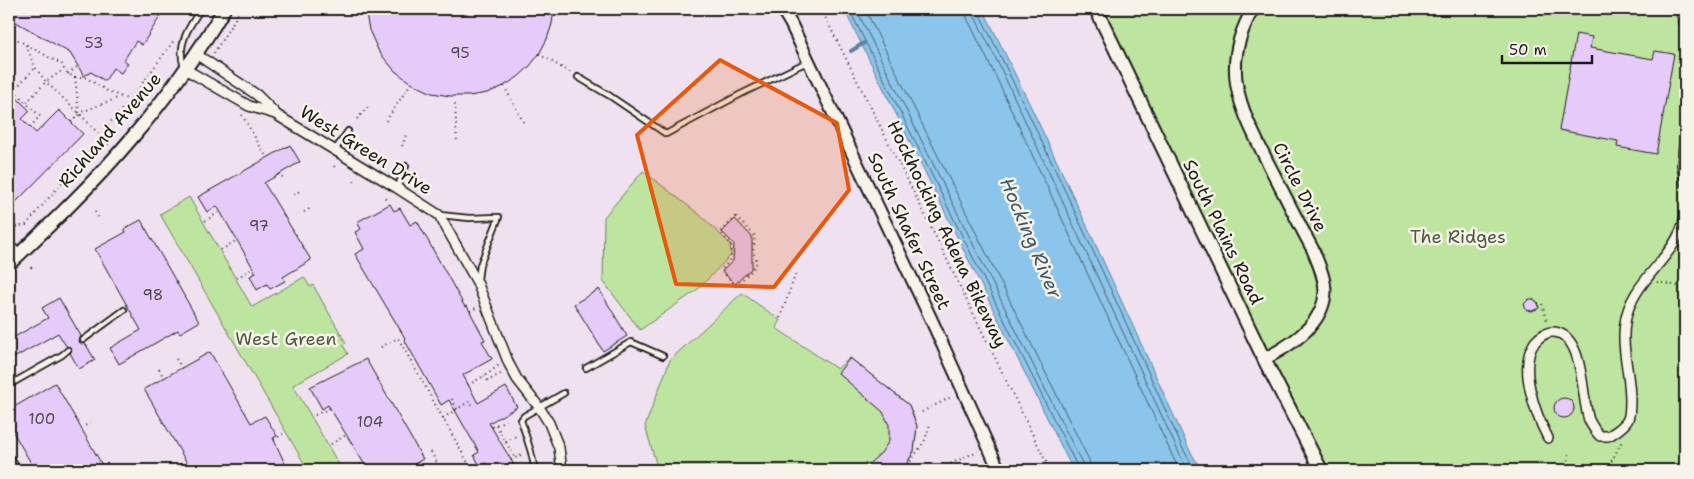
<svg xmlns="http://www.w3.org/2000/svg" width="1694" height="479" viewBox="0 0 1694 479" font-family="'Shantell Sans',sans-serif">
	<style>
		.built { fill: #f0e1f0 }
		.green { fill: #bee5a0; stroke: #6d805e }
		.water { fill: #8cc5eb; stroke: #5f8198 }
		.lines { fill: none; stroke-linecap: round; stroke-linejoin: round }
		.shore { stroke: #49606f; stroke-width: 1 }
		.stream { stroke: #5f8198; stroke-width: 4 }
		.building { fill: #e6cbfa; stroke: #1c1c1c }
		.service-casing { stroke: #1c1c1c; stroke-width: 8 }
		.minor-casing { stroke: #1c1c1c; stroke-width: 12 }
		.tertiary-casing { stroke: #1c1c1c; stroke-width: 15 }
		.secondary-casing { stroke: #1c1c1c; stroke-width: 16 }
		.path { stroke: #1c1c1c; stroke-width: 2; stroke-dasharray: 1 4; stroke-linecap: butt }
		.service { stroke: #f7f3e8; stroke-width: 4.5 }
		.minor { stroke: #f7f3e8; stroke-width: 9 }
		.tertiary { stroke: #f7f3e8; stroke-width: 11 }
		.secondary { stroke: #f7f3e8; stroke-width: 12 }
		.marked { fill: #e8590c; fill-opacity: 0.2; stroke: #e8590c; stroke-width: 4; stroke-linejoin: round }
		.labels { text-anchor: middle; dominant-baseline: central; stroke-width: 5; stroke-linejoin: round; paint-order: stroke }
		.number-label { font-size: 15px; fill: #4e4854 }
		.street-label { font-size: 18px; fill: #1c1c1c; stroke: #f7f3e8 }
		.park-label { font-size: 18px; fill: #4d5844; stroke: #f7f3e8 }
		.water-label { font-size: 19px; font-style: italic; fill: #435764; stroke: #f7f3e8 }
	</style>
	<rect width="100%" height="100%" fill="#f4ebec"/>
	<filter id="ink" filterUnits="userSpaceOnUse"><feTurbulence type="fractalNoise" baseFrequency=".02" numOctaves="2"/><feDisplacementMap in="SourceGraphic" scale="10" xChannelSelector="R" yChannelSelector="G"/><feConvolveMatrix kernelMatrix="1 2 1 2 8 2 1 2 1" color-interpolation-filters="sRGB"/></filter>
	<g filter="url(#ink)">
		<path class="built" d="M 9,9 L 1685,9 L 1590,470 L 9,470 Z"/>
		<g class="green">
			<path d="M 1096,9 L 1685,9 L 1685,470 L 1321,470 Z"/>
			<path d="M 643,171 L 700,215 L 730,244 L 731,255 L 697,290 L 640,330 L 603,281 L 604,217 Z"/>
			<path d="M 189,197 L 252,307 L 304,277 L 310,287 L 313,285 L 346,343 L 343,345 L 348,354 L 293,385 L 342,470 L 308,470 L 160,214 Z"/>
			<path d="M 742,293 L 780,320 L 776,328 L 837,369 L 850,358 L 909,405 L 917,426 L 914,451 L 905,469 L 903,470 L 658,470 L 645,426 L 670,360 Z"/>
		</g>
		<path class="water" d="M 844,9 L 983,9 C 1055,153 1121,300 1188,447 L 1201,470 L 1073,470 Z"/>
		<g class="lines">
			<g class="shore">
				<path d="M 849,9 L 1077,466 L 1077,470"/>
				<path d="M 856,9 L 1082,463 L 1084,470"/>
				<path d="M 865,9 L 1089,460 L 1091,470"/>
				<path d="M 965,9 L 967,18 L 996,77 L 1179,470"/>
				<path d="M 973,9 L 974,15 L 1003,73 L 1178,451 L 1188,470"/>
				<path d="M 979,9 L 979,13 C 1051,156 1117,303 1183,449 L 1195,470"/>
			</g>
			<path class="stream" d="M 851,51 L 864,43"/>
		</g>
		<g class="building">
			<path d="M 9,9 L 165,9 L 142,45 L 136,41 L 124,60 L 128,63 L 121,73 L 113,68 L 105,81 L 91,72 L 84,76 L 70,53 L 9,18 Z"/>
			<path d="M 365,9 L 554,9 L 552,24 L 547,39 L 539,54 L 530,66 L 518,77 L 504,86 L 487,93 L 469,96 L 450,96 L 432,93 L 411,83 L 395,71 L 379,52 L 369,30 Z"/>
			<path d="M 1576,34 L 1592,37 L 1590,48 L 1653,59 L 1655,51 L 1674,54 L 1656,154 L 1617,147 L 1618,141 L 1559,130 Z"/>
			<path d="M 9,90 L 30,111 L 22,119 L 36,133 L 59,110 L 83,134 L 15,203 L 9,196 L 9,158 L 14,152 L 9,147 Z"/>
			<path d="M 290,145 L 300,162 L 264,183 L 311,260 L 283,277 L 285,281 L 270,289 L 267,284 L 257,290 L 250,276 L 256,273 L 217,206 L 207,212 L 198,197 Z"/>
			<path d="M 390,204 L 394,211 L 400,208 L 410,225 L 417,221 L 465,307 L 467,306 L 485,340 L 482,341 L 492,359 L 463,375 L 478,403 L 506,387 L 517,407 L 489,423 L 517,470 L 490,470 L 486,463 L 480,466 L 474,455 L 479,452 L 449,400 L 441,405 L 404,339 L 405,338 L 355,254 L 364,249 L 355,232 L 361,229 L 357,222 Z"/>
			<path d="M 735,219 L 752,237 L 752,268 L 735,284 L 722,271 L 733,261 L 734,244 L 722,232 Z"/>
			<path d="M 141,220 L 199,322 L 180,333 L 178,330 L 119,364 L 110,348 L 141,330 L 95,249 L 126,232 L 124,229 Z"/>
			<path d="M 599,289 L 627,336 L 603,351 L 574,304 Z"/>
			<path d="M 59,298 L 81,336 L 79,342 L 82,344 L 85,343 L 95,360 L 79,369 L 70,353 L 71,348 L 66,346 L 58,333 L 12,359 L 9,353 L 9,340 L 48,318 L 42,308 Z"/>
			<path d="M 1529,299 L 1533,299 L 1538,303 L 1539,308 L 1532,311 L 1526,310 L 1524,304 Z"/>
			<path d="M 210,352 L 251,423 L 265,416 L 277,436 L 273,438 L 288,470 L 191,470 L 144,389 Z"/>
			<path d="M 850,358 L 909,405 L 917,426 L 914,451 L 903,470 L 862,470 L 881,453 L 889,441 L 889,425 L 883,412 L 838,373 Z"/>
			<path d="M 366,359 L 423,459 L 404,470 L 368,470 L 328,405 L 322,409 L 310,387 Z"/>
			<path d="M 55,383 L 81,428 L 105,470 L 35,470 L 9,425 L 9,410 Z"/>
			<circle cx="1564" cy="408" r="10"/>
		</g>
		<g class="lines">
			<defs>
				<g id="service">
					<path d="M 184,67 C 176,46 189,26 201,9"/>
					<path d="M 578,77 L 610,96 L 666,134 L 741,94 L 809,61"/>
					<path d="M 335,150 L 348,131"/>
					<path d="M 397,188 L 406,166"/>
					<path d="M 440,215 L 469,218 L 499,217 L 480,265 L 478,279"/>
					<path d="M 83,340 L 124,310"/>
					<path d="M 586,368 L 631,342 L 663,356"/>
					<path d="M 9,385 L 62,355 L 68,350"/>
					<path d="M 535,470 L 531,452 L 521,420 L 524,416 L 564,393"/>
				</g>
				<g id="minor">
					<path d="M 1680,9 L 1685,25"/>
					<path d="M 196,54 L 257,95 L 275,113"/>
					<path d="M 185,69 L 249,106 L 275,114 L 397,188 L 439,215 L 477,282 L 509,364 L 517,379 L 539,407 L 549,423 L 559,448 L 562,470"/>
					<path d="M 1685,137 L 1682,164 L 1685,182"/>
					<path d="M 9,245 L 18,255"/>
					<path d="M 1548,438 C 1536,415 1517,366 1535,342 C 1539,337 1547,331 1554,332 C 1585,335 1581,398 1589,420 C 1592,426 1595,431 1600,436 C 1600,436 1607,436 1608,436 C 1613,434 1626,425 1628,419 C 1630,414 1630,406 1630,400 C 1630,374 1621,348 1625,323 C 1630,281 1677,258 1685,217"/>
					<path d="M 9,459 L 16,470"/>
				</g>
				<g id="tertiary">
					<path d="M 782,9 L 791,24 L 931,319 L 999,470"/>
					<path d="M 1253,9 C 1218,69 1241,109 1269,165 C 1284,194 1298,222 1313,250 C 1318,263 1325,277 1325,292 C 1324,324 1290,346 1264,359"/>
				</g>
				<g id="secondary">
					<path d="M 1096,9 L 1264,359 L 1321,470"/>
					<path d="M 9,264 C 51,224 94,183 131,139 C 166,98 197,55 224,9"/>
				</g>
			</defs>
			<use href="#service" class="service-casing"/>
			<use href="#minor" class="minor-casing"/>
			<use href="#tertiary" class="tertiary-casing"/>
			<use href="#secondary" class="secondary-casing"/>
			<g class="path">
				<path d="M 567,9 L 599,11"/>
				<path d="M 821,9 L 922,209 L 1050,470"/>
				<path d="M 9,35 L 63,65 L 64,69 L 68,74 L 75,77 L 85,77 L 109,92 L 130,100"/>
				<path d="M 26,45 L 35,67 L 46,82 L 79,113 L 110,146"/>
				<path d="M 214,53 L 241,9"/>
				<path d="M 539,54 L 571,73"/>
				<path d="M 68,74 L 78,66"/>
				<path d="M 75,77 L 79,113 L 120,97"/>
				<path d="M 9,85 L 14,90 L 35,68"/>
				<path d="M 504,86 L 525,125"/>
				<path d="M 14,90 L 26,103"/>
				<path d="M 455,104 L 457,142"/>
				<path d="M 242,115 L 267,158"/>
				<path d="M 357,119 L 368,107"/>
				<path d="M 386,121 L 411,83"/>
				<path d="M 71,122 L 80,114"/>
				<path d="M 30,127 L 40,116 L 26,103 L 46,82 L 64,69"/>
				<path d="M 402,146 L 407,132"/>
				<path d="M 334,166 L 335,168"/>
				<path d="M 277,175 L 283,177"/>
				<path d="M 354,181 L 356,182"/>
				<path d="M 294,195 L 301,190"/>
				<path d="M 385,199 L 387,196"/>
				<path d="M 95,212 L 98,217"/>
				<path d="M 304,212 L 311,208"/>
				<path d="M 736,217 L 755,236 L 753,251 L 757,262 L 753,269 L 736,286 L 721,270 L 731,259 L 731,244 L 720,232 Z"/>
				<path d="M 205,221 L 221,211"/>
				<path d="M 13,230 L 14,227 L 26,225 L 86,154 L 102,138 L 107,126 L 130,100 L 175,39"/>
				<path d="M 221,250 L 237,240"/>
				<path d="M 31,267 L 33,270"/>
				<path d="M 237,278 L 253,268"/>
				<path d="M 1657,282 L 1678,286 L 1685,290"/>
				<path d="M 1538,303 L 1542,303 L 1547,322"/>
				<path d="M 470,311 L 476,308"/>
				<path d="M 780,318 L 796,273"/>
				<path d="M 381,347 L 398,338 L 472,470"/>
				<path d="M 176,359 L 182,368"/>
				<path d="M 159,369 L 164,378"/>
				<path d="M 484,376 L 488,381 L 502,373"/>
				<path d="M 468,385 L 489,373 L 499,365"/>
				<path d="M 452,399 L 457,409"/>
				<path d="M 510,411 L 512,414"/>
				<path d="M 922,412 L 953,396"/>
				<path d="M 315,415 L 330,408"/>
				<path d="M 443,418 L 470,401 L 473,406"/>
				<path d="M 496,425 L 515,458"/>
				<path d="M 492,427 L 509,418"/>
				<path d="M 81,428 L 90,423"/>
				<path d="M 274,440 L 283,434"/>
				<path d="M 506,442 L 516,436"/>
				<path d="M 331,444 L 346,435"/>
				<path d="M 431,452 L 441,470"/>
				<path d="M 511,460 L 523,454"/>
				<path d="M 352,470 L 363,463"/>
				<path d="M 905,470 L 925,440 L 930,424"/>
				<path d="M 937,470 L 978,451"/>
				<path d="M 1567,470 L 1569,454"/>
				<path d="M 1607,470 L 1623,439"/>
			</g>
			<use href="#service" class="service"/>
			<use href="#minor" class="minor"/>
			<use href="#tertiary" class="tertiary"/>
			<use href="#secondary" class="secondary"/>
		</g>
	</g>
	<path class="marked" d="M 720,60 L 837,123 L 849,190 L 774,287 L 676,284 L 637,135 Z"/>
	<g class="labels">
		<g class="number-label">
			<text x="94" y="43">53</text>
			<text x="460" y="53">95</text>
			<text x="259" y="226">97</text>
			<text x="153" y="295">98</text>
			<text x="42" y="419">100</text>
			<text x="370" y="422">104</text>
		</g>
		<g class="street-label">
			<text transform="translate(110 130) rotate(-49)">Richland Avenue</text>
			<text transform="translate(366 150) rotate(32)">West Green Drive</text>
			<text transform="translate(1300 187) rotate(63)">Circle Drive</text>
			<text transform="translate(909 231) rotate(65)">South Shafer Street</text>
			<text transform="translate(1223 232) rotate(64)">South Plains Road</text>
			<text transform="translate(947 234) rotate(64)">Hockhocking Adena Bikeway</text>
		</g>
		<g class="park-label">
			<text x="1458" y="237">The Ridges</text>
			<text x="286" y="339">West Green</text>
		</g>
		<g class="water-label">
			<text transform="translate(1031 238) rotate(67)">Hocking River</text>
		</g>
	</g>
	<rect width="1694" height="479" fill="none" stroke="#f7f3e8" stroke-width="30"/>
	<rect x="15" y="15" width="1664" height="449" fill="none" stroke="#1c1c1c" stroke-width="2" filter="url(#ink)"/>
	<path d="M1502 55v8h90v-8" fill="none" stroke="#1c1c1c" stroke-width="2.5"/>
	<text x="1509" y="55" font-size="15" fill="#1c1c1c" stroke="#f7f3e8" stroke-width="4" paint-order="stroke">50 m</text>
</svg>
